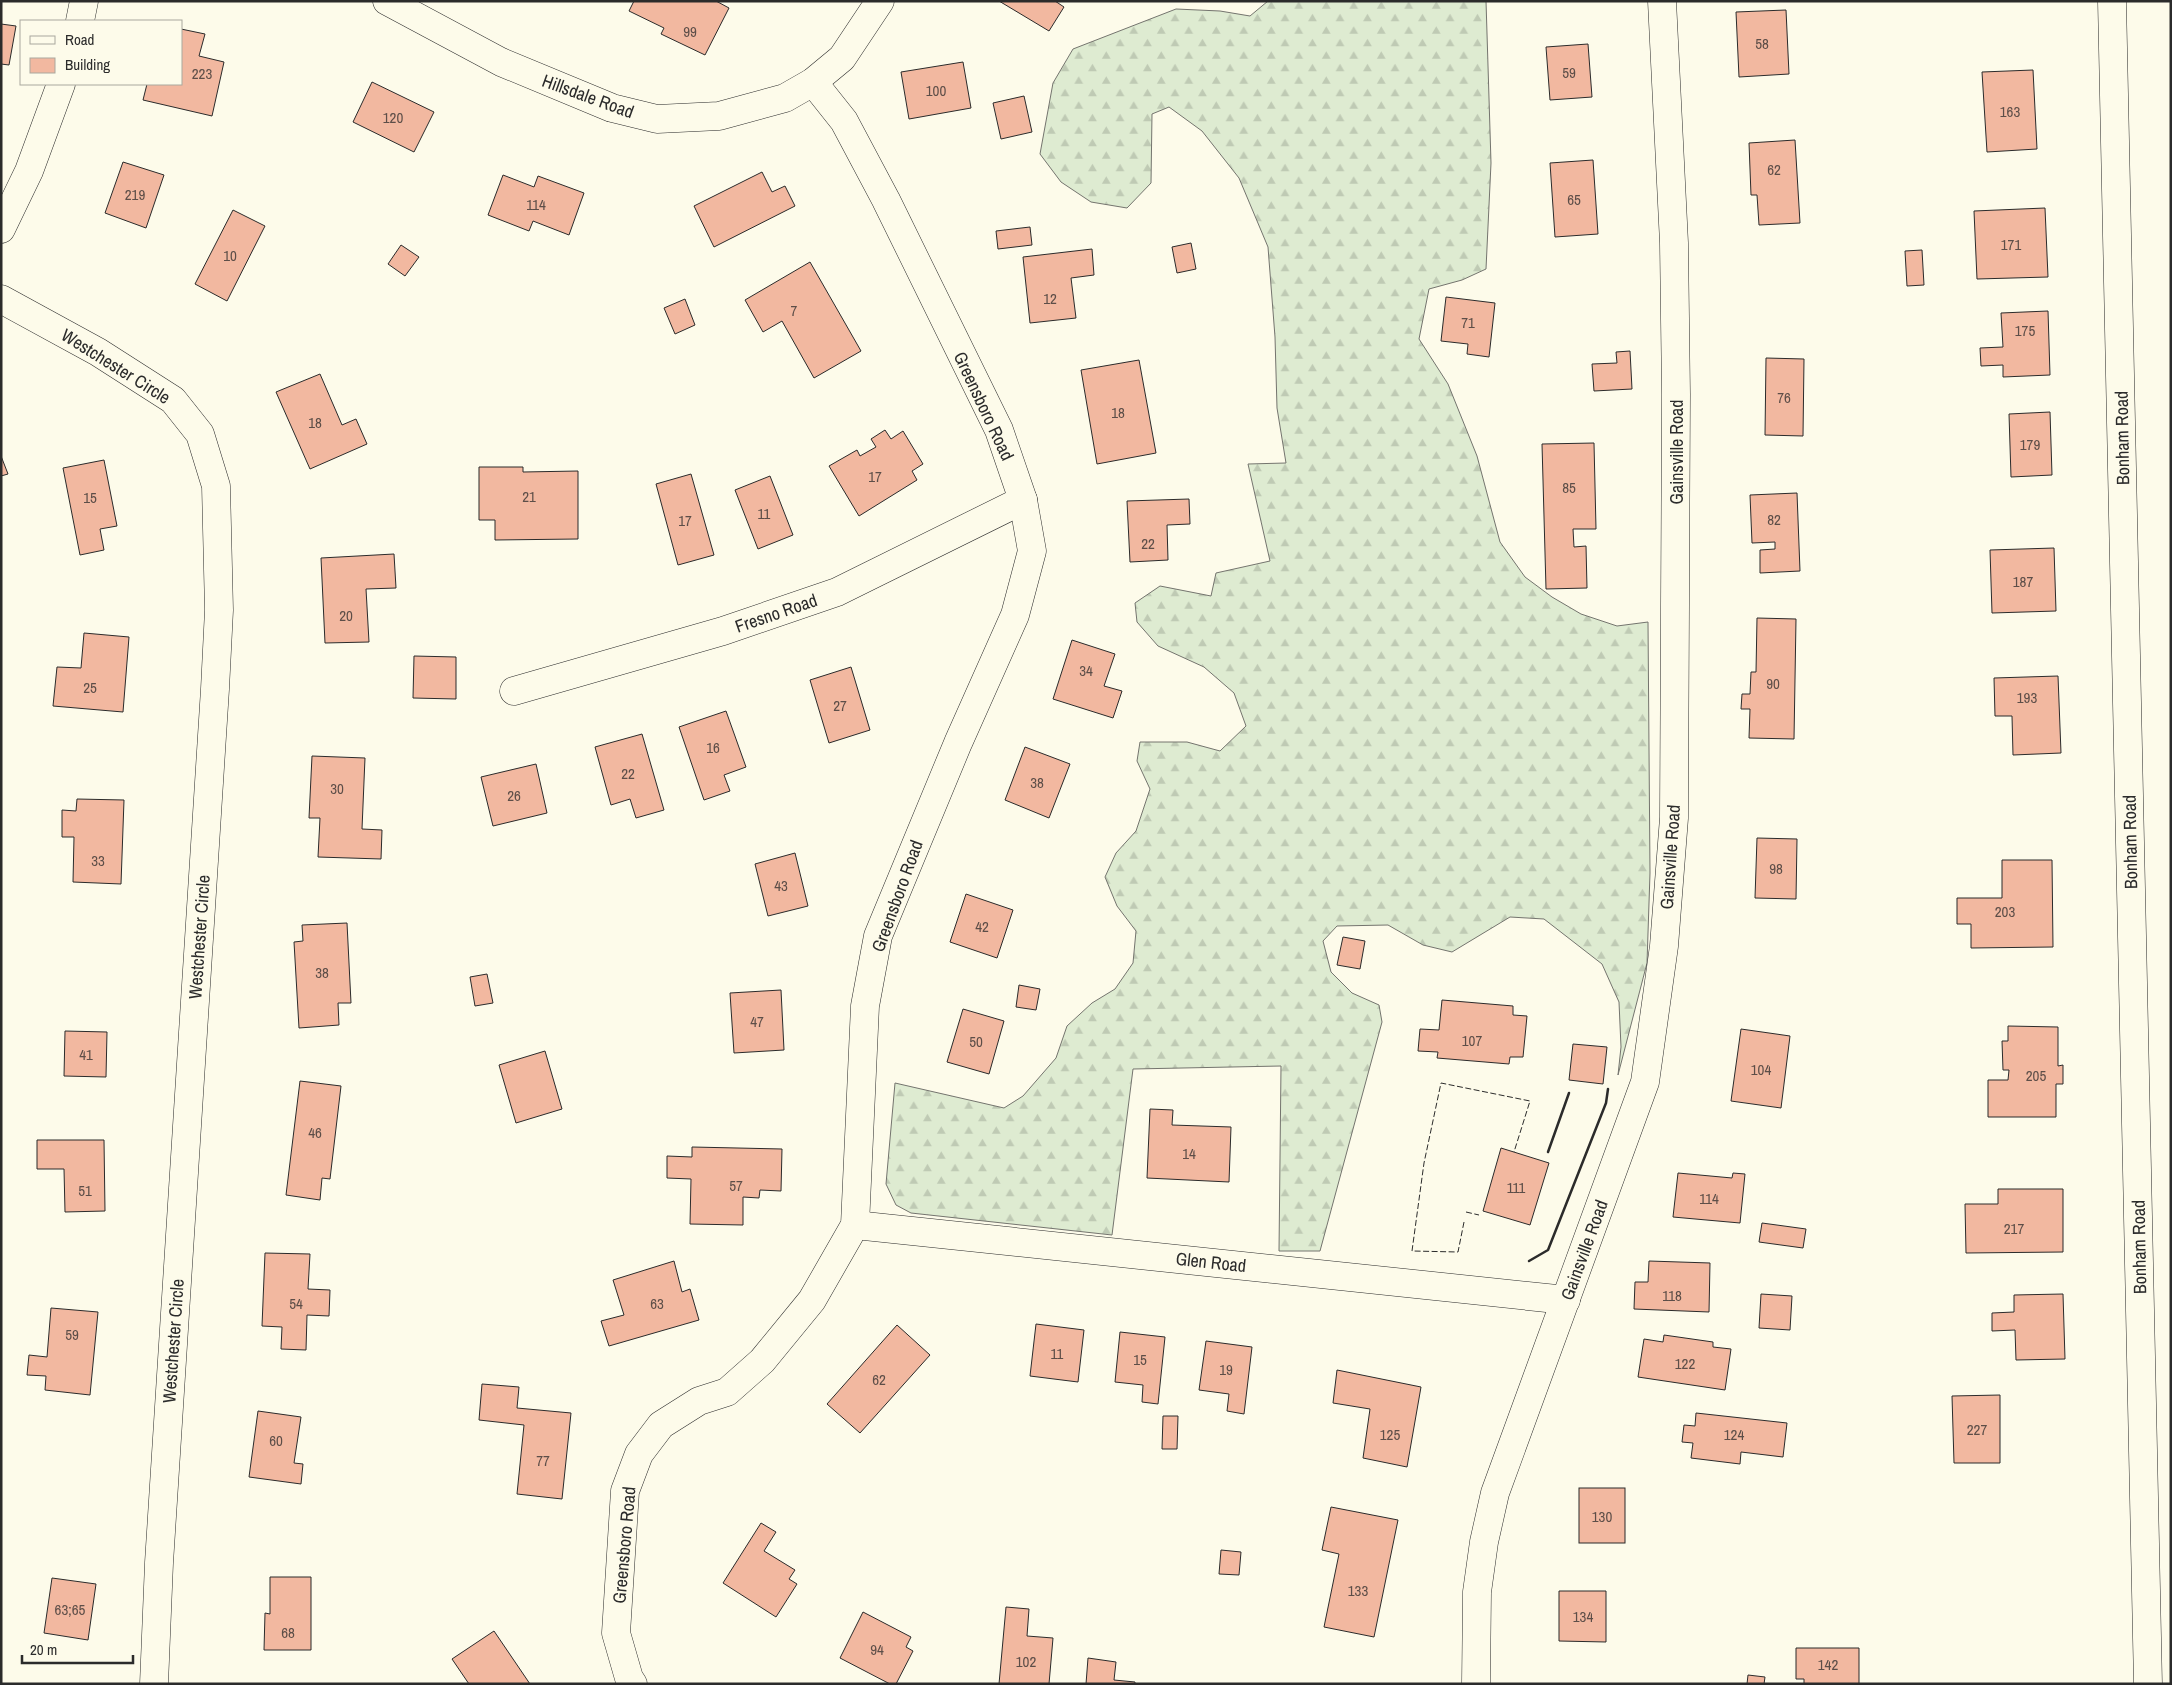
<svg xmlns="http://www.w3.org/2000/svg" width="2172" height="1685" viewBox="0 0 2172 1685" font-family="'Archivo Narrow',sans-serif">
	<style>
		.forest { fill: url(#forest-firs); stroke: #74746e }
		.building { fill: #f2b8a0; stroke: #2b2b2b }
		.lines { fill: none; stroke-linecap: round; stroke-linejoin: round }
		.minor-casing { stroke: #2b2b2b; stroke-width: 29 }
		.secondary-casing { stroke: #2b2b2b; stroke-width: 29 }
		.minor { stroke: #fdfbea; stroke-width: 28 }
		.secondary { stroke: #fdfbea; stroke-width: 28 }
		.fence { stroke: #2b2b2b; stroke-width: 1; stroke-dasharray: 6 2.5; stroke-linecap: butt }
		.wall { stroke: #2b2b2b; stroke-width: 2.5 }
		.labels { text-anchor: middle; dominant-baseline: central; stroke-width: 4; stroke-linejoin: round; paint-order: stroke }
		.number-label { font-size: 15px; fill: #5d4e48 }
		.street-label { font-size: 18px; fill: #2b2b2b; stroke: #fdfbea }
	</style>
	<defs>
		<pattern id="forest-firs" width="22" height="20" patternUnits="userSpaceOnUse" patternTransform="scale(1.25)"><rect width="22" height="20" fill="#deebd1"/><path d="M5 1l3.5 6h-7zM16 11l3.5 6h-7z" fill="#bfcab4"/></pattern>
	</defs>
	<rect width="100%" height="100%" fill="#fdfbea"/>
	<path class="forest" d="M 1268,1 L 1486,1 L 1491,163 L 1486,269 L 1462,280 L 1429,289 L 1419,339 L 1448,384 L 1477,456 L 1500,542 L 1525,577 L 1552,597 L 1581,614 L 1617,626 L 1648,622 L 1650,873 L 1647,963 L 1618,1075 L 1621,1047 L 1619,1002 L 1602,964 L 1544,919 L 1510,917 L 1452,952 L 1423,945 L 1388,925 L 1337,926 L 1323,941 L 1331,972 L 1352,993 L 1379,1005 L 1382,1022 L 1320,1251 L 1279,1251 L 1281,1066 L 1133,1069 L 1112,1235 L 911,1213 L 896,1205 L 886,1184 L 895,1083 L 1004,1108 L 1023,1096 L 1056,1058 L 1067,1026 L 1092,1003 L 1115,989 L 1133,963 L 1136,931 L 1117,906 L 1105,877 L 1116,853 L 1136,831 L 1150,789 L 1137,761 L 1140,742 L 1187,742 L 1220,751 L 1246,726 L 1234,693 L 1204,667 L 1158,646 L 1137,622 L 1135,603 L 1160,586 L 1211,596 L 1216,573 L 1270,561 L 1248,464 L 1286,463 L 1277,408 L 1275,337 L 1268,247 L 1239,178 L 1202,131 L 1169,107 L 1152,114 L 1151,183 L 1127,208 L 1091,202 L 1061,182 L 1040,154 L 1053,83 L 1073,49 L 1176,9 L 1220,11 L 1250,16 Z"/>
	<g class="building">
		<path d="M 634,1 L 716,1 L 729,8 L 705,55 L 661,34 L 664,28 L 629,11 Z"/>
		<path d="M 999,1 L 1055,1 L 1064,7 L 1049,31 Z"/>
		<path d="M 1786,10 L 1789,74 L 1739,77 L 1736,12 Z"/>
		<path d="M 1,24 L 16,26 L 9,65 L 1,64 Z"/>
		<path d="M 181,29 L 205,34 L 199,56 L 224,62 L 212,116 L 143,100 L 147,84 L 181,84 Z"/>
		<path d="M 1588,44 L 1592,97 L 1550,100 L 1546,47 Z"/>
		<path d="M 963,62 L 971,108 L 909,119 L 901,72 Z"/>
		<path d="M 2033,70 L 2037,149 L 1987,152 L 1982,72 Z"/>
		<path d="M 372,82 L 434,112 L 414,152 L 353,122 Z"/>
		<path d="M 1024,96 L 1032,132 L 1001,139 L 993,103 Z"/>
		<path d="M 1795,140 L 1800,223 L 1759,225 L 1757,195 L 1751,195 L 1749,143 Z"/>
		<path d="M 1593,160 L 1598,234 L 1555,237 L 1550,163 Z"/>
		<path d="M 123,162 L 164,175 L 146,228 L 105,213 Z"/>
		<path d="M 762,172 L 772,192 L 785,186 L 795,206 L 714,247 L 694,206 Z"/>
		<path d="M 503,175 L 534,187 L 538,176 L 584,193 L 569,235 L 533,221 L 529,231 L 488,215 Z"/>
		<path d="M 2045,208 L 2048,277 L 1977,279 L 1974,211 Z"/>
		<path d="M 233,210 L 265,226 L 227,301 L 195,284 Z"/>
		<path d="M 1030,227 L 1032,245 L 998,249 L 996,231 Z"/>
		<path d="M 1191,243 L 1196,269 L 1177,273 L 1172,247 Z"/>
		<path d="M 401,245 L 419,257 L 405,276 L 388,264 Z"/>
		<path d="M 1092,249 L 1094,275 L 1071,278 L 1076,318 L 1030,323 L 1023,257 Z"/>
		<path d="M 1922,250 L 1924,285 L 1907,286 L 1905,251 Z"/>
		<path d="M 810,262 L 861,351 L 814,378 L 782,321 L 763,332 L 745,300 Z"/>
		<path d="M 1446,297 L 1495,303 L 1489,357 L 1467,354 L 1468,344 L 1441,341 Z"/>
		<path d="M 685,299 L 695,325 L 675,334 L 664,308 Z"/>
		<path d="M 2048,311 L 2050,375 L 2003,377 L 2003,365 L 1981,366 L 1980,348 L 2003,347 L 2001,313 Z"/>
		<path d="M 1630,351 L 1632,389 L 1594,391 L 1592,364 L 1617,363 L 1616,352 Z"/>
		<path d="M 1766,358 L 1804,359 L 1803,436 L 1765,435 Z"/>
		<path d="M 1139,360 L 1156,453 L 1097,464 L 1081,370 Z"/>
		<path d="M 320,374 L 342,425 L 356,419 L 367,444 L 310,469 L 276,392 Z"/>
		<path d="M 2050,412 L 2052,475 L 2011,477 L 2009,414 Z"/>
		<path d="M 885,430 L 891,439 L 903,431 L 923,464 L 912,471 L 917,480 L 859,516 L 829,466 L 857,450 L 860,456 L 876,447 L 871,439 Z"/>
		<path d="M 1594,443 L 1596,529 L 1573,529 L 1574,547 L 1586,546 L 1587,588 L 1546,589 L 1542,444 Z"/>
		<path d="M 1,456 L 8,474 L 1,476 Z"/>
		<path d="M 104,460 L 117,526 L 100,529 L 104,550 L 80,555 L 63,468 Z"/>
		<path d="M 479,467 L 523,467 L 523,472 L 578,471 L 578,539 L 495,540 L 495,520 L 479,520 Z"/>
		<path d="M 691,474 L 714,555 L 678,565 L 656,484 Z"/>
		<path d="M 770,476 L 793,535 L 758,549 L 735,490 Z"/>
		<path d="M 1797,493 L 1800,571 L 1760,573 L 1760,550 L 1775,549 L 1775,542 L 1752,543 L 1750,495 Z"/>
		<path d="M 1189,499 L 1190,524 L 1167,525 L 1168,560 L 1130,562 L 1127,501 Z"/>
		<path d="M 2054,548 L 2056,611 L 1992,613 L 1990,550 Z"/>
		<path d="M 394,554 L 396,588 L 366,589 L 369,642 L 325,643 L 321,558 Z"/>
		<path d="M 1757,618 L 1796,619 L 1794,739 L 1749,738 L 1750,709 L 1741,709 L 1742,694 L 1750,694 L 1751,672 L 1756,672 Z"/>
		<path d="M 84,633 L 129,637 L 123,712 L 53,706 L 57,667 L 81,668 Z"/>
		<path d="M 1072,640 L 1115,654 L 1104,686 L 1122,691 L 1113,718 L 1053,699 Z"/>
		<path d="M 414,656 L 456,657 L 456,699 L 413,698 Z"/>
		<path d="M 851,667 L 870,730 L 829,743 L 810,680 Z"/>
		<path d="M 2058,676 L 2061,753 L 2013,755 L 2012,716 L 1995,716 L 1994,678 Z"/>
		<path d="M 726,711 L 746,767 L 724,775 L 730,791 L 704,800 L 679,727 Z"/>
		<path d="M 642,734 L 664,810 L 636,818 L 630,799 L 611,805 L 595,747 Z"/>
		<path d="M 1025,747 L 1070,764 L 1049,818 L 1005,800 Z"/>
		<path d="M 312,756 L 365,758 L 362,829 L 382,830 L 381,859 L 318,857 L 320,818 L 309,818 Z"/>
		<path d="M 536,764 L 547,813 L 493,826 L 481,777 Z"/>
		<path d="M 77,799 L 124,800 L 121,884 L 73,882 L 74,837 L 62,837 L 62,810 L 76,811 Z"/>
		<path d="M 1757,838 L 1797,839 L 1796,899 L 1755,898 Z"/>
		<path d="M 795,853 L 808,906 L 768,916 L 755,864 Z"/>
		<path d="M 2002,860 L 2052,860 L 2053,947 L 1971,948 L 1971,924 L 1957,924 L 1957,898 L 2002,898 Z"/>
		<path d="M 966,894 L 1013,910 L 997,958 L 950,942 Z"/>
		<path d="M 347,923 L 351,1003 L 338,1003 L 339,1025 L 299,1028 L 294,942 L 303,941 L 302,925 Z"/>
		<path d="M 1343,937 L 1365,941 L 1360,969 L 1337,965 Z"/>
		<path d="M 487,974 L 493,1003 L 475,1006 L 470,977 Z"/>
		<path d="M 1019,985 L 1040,989 L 1036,1010 L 1016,1007 Z"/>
		<path d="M 781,990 L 784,1050 L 734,1053 L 730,993 Z"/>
		<path d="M 1442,1000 L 1513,1006 L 1513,1015 L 1527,1016 L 1523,1057 L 1510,1057 L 1509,1064 L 1437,1058 L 1438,1052 L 1418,1051 L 1420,1029 L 1439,1030 Z"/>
		<path d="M 963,1009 L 1004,1021 L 989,1074 L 947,1062 Z"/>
		<path d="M 2008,1026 L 2058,1027 L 2058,1066 L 2063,1065 L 2063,1084 L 2056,1084 L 2056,1117 L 1988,1117 L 1988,1080 L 2008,1080 L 2009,1070 L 2003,1070 L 2002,1041 L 2008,1041 Z"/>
		<path d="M 1741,1029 L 1790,1036 L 1781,1108 L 1731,1101 Z"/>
		<path d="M 65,1031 L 107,1032 L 106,1077 L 64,1076 Z"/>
		<path d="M 1573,1044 L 1607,1047 L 1603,1084 L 1569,1080 Z"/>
		<path d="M 545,1051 L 562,1109 L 516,1123 L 499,1065 Z"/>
		<path d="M 300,1081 L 341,1086 L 330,1179 L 322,1178 L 320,1200 L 286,1195 Z"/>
		<path d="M 1150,1109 L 1173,1110 L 1172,1125 L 1231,1127 L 1229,1182 L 1147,1178 Z"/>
		<path d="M 37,1140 L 104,1140 L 105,1211 L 65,1212 L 64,1169 L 37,1169 Z"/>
		<path d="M 692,1147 L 782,1149 L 781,1191 L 760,1190 L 759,1198 L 743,1197 L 743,1225 L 690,1224 L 691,1179 L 667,1178 L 667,1156 L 692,1157 Z"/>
		<path d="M 1501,1148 L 1549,1163 L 1530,1225 L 1483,1211 Z"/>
		<path d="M 1678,1173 L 1732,1178 L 1733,1173 L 1745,1174 L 1740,1223 L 1673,1217 Z"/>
		<path d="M 1998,1189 L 2063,1189 L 2063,1252 L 1966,1253 L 1965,1204 L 1998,1204 Z"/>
		<path d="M 1762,1223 L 1806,1229 L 1803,1248 L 1759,1242 Z"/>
		<path d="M 265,1253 L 310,1254 L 308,1289 L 330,1290 L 329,1316 L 307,1315 L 306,1350 L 281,1349 L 282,1327 L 262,1326 Z"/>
		<path d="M 674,1261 L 682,1292 L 690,1289 L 699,1320 L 609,1346 L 601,1321 L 624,1315 L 613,1280 Z"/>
		<path d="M 1649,1261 L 1710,1263 L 1709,1312 L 1634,1309 L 1635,1282 L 1648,1282 Z"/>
		<path d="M 1761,1294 L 1792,1296 L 1790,1330 L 1759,1328 Z"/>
		<path d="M 2063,1294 L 2065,1359 L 2016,1360 L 2015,1330 L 1992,1331 L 1992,1313 L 2014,1312 L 2014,1295 Z"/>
		<path d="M 51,1308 L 98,1312 L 90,1395 L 45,1390 L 46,1376 L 27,1375 L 29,1355 L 47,1357 Z"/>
		<path d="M 1036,1324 L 1084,1330 L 1078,1382 L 1030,1376 Z"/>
		<path d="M 897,1325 L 930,1355 L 860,1433 L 827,1404 Z"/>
		<path d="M 1120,1332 L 1165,1337 L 1158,1404 L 1142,1402 L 1143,1385 L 1115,1382 Z"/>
		<path d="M 1664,1335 L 1713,1342 L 1713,1347 L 1731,1349 L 1725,1390 L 1638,1377 L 1644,1339 L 1663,1342 Z"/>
		<path d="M 1206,1341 L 1252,1347 L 1244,1414 L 1227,1411 L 1229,1394 L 1199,1390 Z"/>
		<path d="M 1337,1370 L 1421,1387 L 1407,1467 L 1363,1458 L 1370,1409 L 1333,1403 Z"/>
		<path d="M 482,1384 L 519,1387 L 517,1408 L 571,1413 L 562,1499 L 517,1494 L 524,1425 L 479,1420 Z"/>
		<path d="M 2000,1395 L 2000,1463 L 1954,1463 L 1952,1396 Z"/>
		<path d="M 258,1411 L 301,1417 L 294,1463 L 303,1464 L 301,1484 L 249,1477 Z"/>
		<path d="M 1696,1413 L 1787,1423 L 1783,1457 L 1741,1452 L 1740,1464 L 1691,1458 L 1693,1443 L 1682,1442 L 1684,1425 L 1695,1426 Z"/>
		<path d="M 1163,1416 L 1178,1416 L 1177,1449 L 1162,1449 Z"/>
		<rect x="1579" y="1488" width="46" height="55"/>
		<path d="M 1331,1507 L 1398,1520 L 1374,1637 L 1324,1627 L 1339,1554 L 1322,1550 Z"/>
		<path d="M 761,1523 L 776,1532 L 764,1551 L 795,1570 L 789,1579 L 797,1584 L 776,1617 L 723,1583 Z"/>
		<path d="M 1221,1550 L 1241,1552 L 1239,1575 L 1219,1574 Z"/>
		<path d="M 270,1577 L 311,1577 L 311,1650 L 264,1650 L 265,1613 L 270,1614 Z"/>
		<path d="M 52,1578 L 96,1584 L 88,1640 L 44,1633 Z"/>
		<path d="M 1559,1591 L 1606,1591 L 1606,1642 L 1559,1641 Z"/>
		<path d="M 1006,1607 L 1029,1609 L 1027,1636 L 1053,1638 L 1049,1684 L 999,1684 Z"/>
		<path d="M 863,1612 L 911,1637 L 906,1647 L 913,1651 L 896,1684 L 890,1684 L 840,1658 Z"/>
		<path d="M 494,1631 L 530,1684 L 469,1684 L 452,1659 Z"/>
		<path d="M 1796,1648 L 1859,1648 L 1859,1684 L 1804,1684 L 1804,1679 L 1796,1679 Z"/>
		<path d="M 1088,1658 L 1116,1662 L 1114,1680 L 1135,1682 L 1135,1684 L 1086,1684 Z"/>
		<path d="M 1748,1675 L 1765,1677 L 1764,1684 L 1747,1684 Z"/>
	</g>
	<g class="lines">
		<defs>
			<g id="minor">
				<path d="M 387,1 L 501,62 L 612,108 L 657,119 L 719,116 L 785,98 L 813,82 L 842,58 L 880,1"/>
				<path d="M 2112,1 L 2148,1684"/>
				<path d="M 1,299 L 98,352 L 173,400 L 200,434 L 216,486 L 219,610 L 215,689 L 159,1563 L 154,1684"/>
				<path d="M 514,691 L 723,631 L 837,592 L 1023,500"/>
				<path d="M 855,1225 L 1566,1300"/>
				<path d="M 633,1684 L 629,1678 L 616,1633 L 625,1491 L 639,1454 L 661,1425 L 699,1401 L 727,1392 L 762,1361 L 812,1300 L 855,1225 L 865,1006 L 878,936 L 958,743 L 1015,615 L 1032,551 L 1023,500 L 999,430 L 886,200 L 844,121 L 813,82"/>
				<path d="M 1476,1684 L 1477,1592 L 1484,1542 L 1495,1493 L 1645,1082 L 1664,946 L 1674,818 L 1676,394 L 1674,243 L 1662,1"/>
			</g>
			<g id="secondary">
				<path d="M 80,21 L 84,1"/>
				<path d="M 1,229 L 29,171 L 61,84"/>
			</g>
		</defs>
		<use href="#minor" class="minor-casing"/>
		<use href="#secondary" class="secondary-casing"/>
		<use href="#minor" class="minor"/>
		<use href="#secondary" class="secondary"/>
		<g class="fence">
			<path d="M 1466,1212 L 1479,1215"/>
			<path d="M 1464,1222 L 1458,1252 L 1412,1251 L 1424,1163 L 1441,1083 L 1530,1101 L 1514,1152"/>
		</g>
		<g class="wall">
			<path d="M 1548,1152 L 1569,1093"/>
			<path d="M 1529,1261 L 1548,1250 L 1606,1103 L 1608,1089"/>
		</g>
	</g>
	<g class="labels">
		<g class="number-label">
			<text x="690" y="31">99</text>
			<text x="1762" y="43">58</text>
			<text x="1569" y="72">59</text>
			<text x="202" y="73">223</text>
			<text x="936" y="90">100</text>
			<text x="2010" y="111">163</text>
			<text x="393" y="117">120</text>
			<text x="1774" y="169">62</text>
			<text x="135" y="194">219</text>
			<text x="1574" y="199">65</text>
			<text x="536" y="204">114</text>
			<text x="2011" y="244">171</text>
			<text x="230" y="255">10</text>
			<text x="1050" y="298">12</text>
			<text x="794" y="310">7</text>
			<text x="1468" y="322">71</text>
			<text x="2025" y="330">175</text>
			<text x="1784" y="397">76</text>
			<text x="1118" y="412">18</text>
			<text x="315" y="422">18</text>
			<text x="2030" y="444">179</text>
			<text x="875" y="476">17</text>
			<text x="1569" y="487">85</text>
			<text x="529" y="496">21</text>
			<text x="90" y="497">15</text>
			<text x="764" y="513">11</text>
			<text x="1774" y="519">82</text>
			<text x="685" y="520">17</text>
			<text x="1148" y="543">22</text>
			<text x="2023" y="581">187</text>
			<text x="346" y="615">20</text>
			<text x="1086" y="670">34</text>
			<text x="1773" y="683">90</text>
			<text x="90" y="687">25</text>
			<text x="2027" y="697">193</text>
			<text x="840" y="705">27</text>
			<text x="713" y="747">16</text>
			<text x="628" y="773">22</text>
			<text x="1037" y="782">38</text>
			<text x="337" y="788">30</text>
			<text x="514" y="795">26</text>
			<text x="98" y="860">33</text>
			<text x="1776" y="868">98</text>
			<text x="781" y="885">43</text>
			<text x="2005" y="911">203</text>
			<text x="982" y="926">42</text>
			<text x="322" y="972">38</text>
			<text x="757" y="1021">47</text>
			<text x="1472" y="1040">107</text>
			<text x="976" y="1041">50</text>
			<text x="86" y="1054">41</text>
			<text x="1761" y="1069">104</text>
			<text x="2036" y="1075">205</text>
			<text x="315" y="1132">46</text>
			<text x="1189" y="1153">14</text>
			<text x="736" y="1185">57</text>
			<text x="1516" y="1187">111</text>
			<text x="85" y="1190">51</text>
			<text x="1709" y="1198">114</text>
			<text x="2014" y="1228">217</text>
			<text x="1672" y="1295">118</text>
			<text x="296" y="1303">54</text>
			<text x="657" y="1303">63</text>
			<text x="72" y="1334">59</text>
			<text x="1057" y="1353">11</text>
			<text x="1140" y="1359">15</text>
			<text x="1685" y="1363">122</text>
			<text x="1226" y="1369">19</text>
			<text x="879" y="1379">62</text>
			<text x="1977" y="1429">227</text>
			<text x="1390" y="1434">125</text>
			<text x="1734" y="1434">124</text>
			<text x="276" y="1440">60</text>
			<text x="543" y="1460">77</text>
			<text x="1602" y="1516">130</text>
			<text x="1358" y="1590">133</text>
			<text x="70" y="1609">63;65</text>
			<text x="1583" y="1616">134</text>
			<text x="288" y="1632">68</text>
			<text x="877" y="1649">94</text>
			<text x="1026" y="1661">102</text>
			<text x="1828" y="1664">142</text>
		</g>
		<g class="street-label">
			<text transform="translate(588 96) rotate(20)">Hillsdale Road</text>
			<text transform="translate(116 366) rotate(32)">Westchester Circle</text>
			<text transform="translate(984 406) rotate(65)">Greensboro Road</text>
			<text transform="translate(2122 438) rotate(-91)">Bonham Road</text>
			<text transform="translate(1676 452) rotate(-90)">Gainsville Road</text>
			<text transform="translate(776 613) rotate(-19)">Fresno Road</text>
			<text transform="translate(2130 842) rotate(-91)">Bonham Road</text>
			<text transform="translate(1670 857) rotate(-86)">Gainsville Road</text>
			<text transform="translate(897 896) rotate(-70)">Greensboro Road</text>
			<text transform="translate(199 937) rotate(-86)">Westchester Circle</text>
			<text transform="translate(2139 1247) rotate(-91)">Bonham Road</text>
			<text transform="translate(1584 1250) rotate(-70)">Gainsville Road</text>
			<text transform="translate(1211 1262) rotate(6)">Glen Road</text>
			<text transform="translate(173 1341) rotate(-86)">Westchester Circle</text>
			<text transform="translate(624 1545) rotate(-85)">Greensboro Road</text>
		</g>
	</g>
	<rect width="2172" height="1685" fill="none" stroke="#2b2b2b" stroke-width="5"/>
	<rect x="20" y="20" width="162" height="65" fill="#fdfbea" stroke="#a9a89e"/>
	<rect x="30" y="36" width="25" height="8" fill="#fdfbea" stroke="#a9a89e"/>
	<text x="65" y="45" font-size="15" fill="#2b2b2b">Road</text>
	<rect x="30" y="58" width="25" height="15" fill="#f2b8a0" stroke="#a9a89e"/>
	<text x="65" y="70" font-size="15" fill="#2b2b2b">Building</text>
	<path d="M22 1655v8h111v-8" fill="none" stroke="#2b2b2b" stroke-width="2.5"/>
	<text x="30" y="1655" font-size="15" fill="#2b2b2b" stroke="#fdfbea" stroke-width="4" paint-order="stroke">20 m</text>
</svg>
